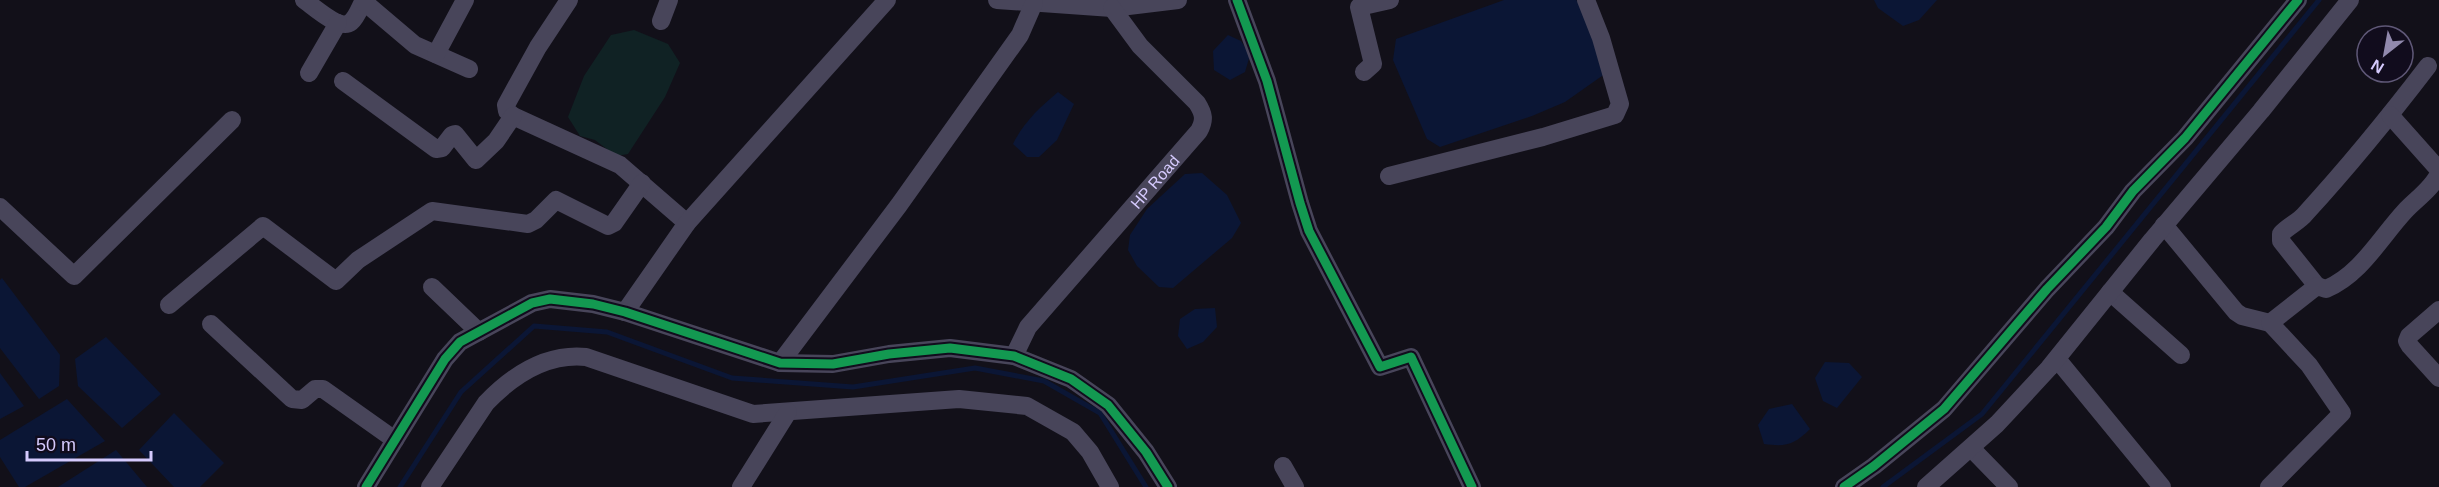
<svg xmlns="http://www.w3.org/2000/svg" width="2439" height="487" viewBox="0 0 2439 487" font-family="Arial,sans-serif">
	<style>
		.green { fill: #102224 }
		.water { fill: #0b1635 }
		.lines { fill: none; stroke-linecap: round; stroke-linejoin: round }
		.stream { stroke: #0b1635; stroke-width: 5 }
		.street { stroke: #48455a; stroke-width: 18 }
		.cycleway-casing { stroke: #110c1d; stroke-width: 13 }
		.cycleway { stroke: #139951; stroke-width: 9 }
		.labels { text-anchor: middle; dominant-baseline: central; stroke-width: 4.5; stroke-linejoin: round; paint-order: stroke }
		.street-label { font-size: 16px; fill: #d5cafd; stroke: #110c1d }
	</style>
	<rect width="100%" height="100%" fill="#121019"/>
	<path class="green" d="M 634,30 L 668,44 L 680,63 L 665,97 L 628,154 L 616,156 L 595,140 L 580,136 L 568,117 L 584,76 L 611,35 Z"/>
	<g class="water">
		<path d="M 1504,0 L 1576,0 L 1583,5 L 1609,71 L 1565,102 L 1532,116 L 1440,147 L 1427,139 L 1393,60 L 1396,39 Z"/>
		<path d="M 1874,0 L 1937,0 L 1919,20 L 1903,26 L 1878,8 Z"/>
		<path d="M 1228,35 L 1241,41 L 1250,55 L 1245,72 L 1230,80 L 1214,70 L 1213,51 Z"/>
		<path d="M 1058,92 L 1074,104 L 1057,140 L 1039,157 L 1027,157 L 1013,144 C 1023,123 1040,107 1058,92 Z"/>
		<path d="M 1202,173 L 1227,195 L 1241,223 L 1232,238 L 1173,288 L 1159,287 L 1137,266 L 1128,250 L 1130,235 L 1147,209 L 1185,174 Z"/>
		<path d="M 2,278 L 60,355 L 59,386 L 39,399 L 0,348 L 0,280 Z"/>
		<path d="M 1215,308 L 1217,327 L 1203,342 L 1187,349 L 1178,336 L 1180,319 L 1195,309 Z"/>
		<path d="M 106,337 L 161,394 L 122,428 L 78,386 L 75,359 Z"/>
		<path d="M 1825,362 L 1849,363 L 1862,377 L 1837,408 L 1823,401 L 1815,378 Z"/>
		<path d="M 0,373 L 24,406 L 0,419 Z"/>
		<path d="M 67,399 L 105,441 L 25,487 L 19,487 L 0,457 L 0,440 Z"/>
		<path d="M 1792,404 L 1810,429 C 1794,445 1786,447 1764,444 L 1758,425 L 1769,409 Z"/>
		<path d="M 174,413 L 224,463 L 200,487 L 174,487 L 139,450 Z"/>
		<path d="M 116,450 L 147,487 L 58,487 Z"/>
	</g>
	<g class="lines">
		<g class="stream">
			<path d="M 400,487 L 461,392 L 534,326 L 607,332 L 732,378 L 853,387 L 975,368 L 1044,381 L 1100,413 L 1146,487"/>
			<path d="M 1883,487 L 1982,414 L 2319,0"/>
		</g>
		<g class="street">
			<path d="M 304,0 C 314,7 340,31 351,22 C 357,17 360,7 364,0"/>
			<path d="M 569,0 L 538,47 L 506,105 L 507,111 L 513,116 L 620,165 L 687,223"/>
			<path d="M 997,0 L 1112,8 L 1178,0"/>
			<path d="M 1237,0 L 1267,81 L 1300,203 L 1309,231 L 1380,367 L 1411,357 L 1472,487"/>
			<path d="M 363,1 L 415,45 L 469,69"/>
			<path d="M 661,21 L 669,0"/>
			<path d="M 436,54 L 465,0"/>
			<path d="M 1364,72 L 1373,64 L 1359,7 L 1390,0"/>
			<path d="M 309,73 L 338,23"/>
			<path d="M 343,81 L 436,149 L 442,148 L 452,135 L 455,134 L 476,160 L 496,141 L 513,116"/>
			<path d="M 1389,176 L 1543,137 L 1615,115 L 1620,104 L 1601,38 L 1586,0"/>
			<path d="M 0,207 L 74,276 L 232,120"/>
			<path d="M 2164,225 L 2236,312 L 2242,316 L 2270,323"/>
			<path d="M 2317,286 L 2281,241 L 2281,234 C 2288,226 2299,222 2306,213 C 2349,166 2389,117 2428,66"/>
			<path d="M 432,287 L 479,332"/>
			<path d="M 2110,292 L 2181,355"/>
			<path d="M 169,305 L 263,226 L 336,281 L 358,260 L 432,211 L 528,224 L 536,220 L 556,200 L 608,226 L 614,223 L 642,183"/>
			<path d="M 625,312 L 687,223 L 887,0"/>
			<path d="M 211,324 L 292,399 L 302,400 L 315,389 L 323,389 L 395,440"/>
			<path id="s1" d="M 1014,356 L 1028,327 L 1199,131 C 1205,120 1204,114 1197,103 L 1140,46 L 1112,8"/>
			<path d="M 2057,359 L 2162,487"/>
			<path d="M 780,363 L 899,205 L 1020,35 L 1034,3"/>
			<path d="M 2439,378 L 2410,346 L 2407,341 L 2409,336 L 2439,310"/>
			<path d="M 1971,448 L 2009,487"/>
			<path d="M 1283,466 L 1295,487"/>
			<path d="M 366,487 L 445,359 L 460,342 L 532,303 L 550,299 L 593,304 L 625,312 L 780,363 L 833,364 L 889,354 L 950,348 L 1014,356 L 1071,379 L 1108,405 L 1146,452 L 1168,487"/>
			<path d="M 430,487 L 486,403 C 512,376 546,353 586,357 L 753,414 L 959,399 L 1027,406 L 1073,432 L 1090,452 L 1110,487"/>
			<path d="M 741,487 L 788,412"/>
			<path d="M 1844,487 L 1874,466 L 1944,409 L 2047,289 L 2106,227 L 2133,191 L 2185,138 L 2298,0"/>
			<path d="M 1926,487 L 1997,424 L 2049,368 L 2152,240 L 2261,111 L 2350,0"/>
			<path d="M 2269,487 L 2342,413 L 2309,365 L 2270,323 L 2317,286 L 2326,289 C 2361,274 2380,238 2405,211 C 2415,200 2433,188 2439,173 L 2439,170 L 2390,115"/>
		</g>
		<defs>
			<g id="cycleway">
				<path d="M 1237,0 L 1267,81 L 1300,203 L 1309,231 L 1380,367 L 1411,357 L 1472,487"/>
				<path d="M 366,487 L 445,359 L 460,342 L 532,303 L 550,299 L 593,304 L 625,312 L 780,363 L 833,364 L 889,354 L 950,348 L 1014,356 L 1071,379 L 1108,405 L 1146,452 L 1168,487"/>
				<path d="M 1844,487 L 1874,466 L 1944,409 L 2047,289 L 2106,227 L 2133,191 L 2185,138 L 2298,0"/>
			</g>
		</defs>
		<use href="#cycleway" class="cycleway-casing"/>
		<use href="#cycleway" class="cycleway"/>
	</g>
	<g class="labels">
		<g class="street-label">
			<text stroke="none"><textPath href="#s1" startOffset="225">HP Road</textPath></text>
		</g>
	</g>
	<g transform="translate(2385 54) rotate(211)"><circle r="28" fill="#110c1d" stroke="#5f5877" stroke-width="1.5"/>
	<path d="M0-4.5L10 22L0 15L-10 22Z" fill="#9189ad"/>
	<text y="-9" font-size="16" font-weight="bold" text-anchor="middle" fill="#d5cafd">N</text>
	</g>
	<path d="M27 451v9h124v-9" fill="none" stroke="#d5cafd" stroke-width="3"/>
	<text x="36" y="451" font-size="18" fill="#d5cafd" stroke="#110c1d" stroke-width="4.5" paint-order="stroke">50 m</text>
</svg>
